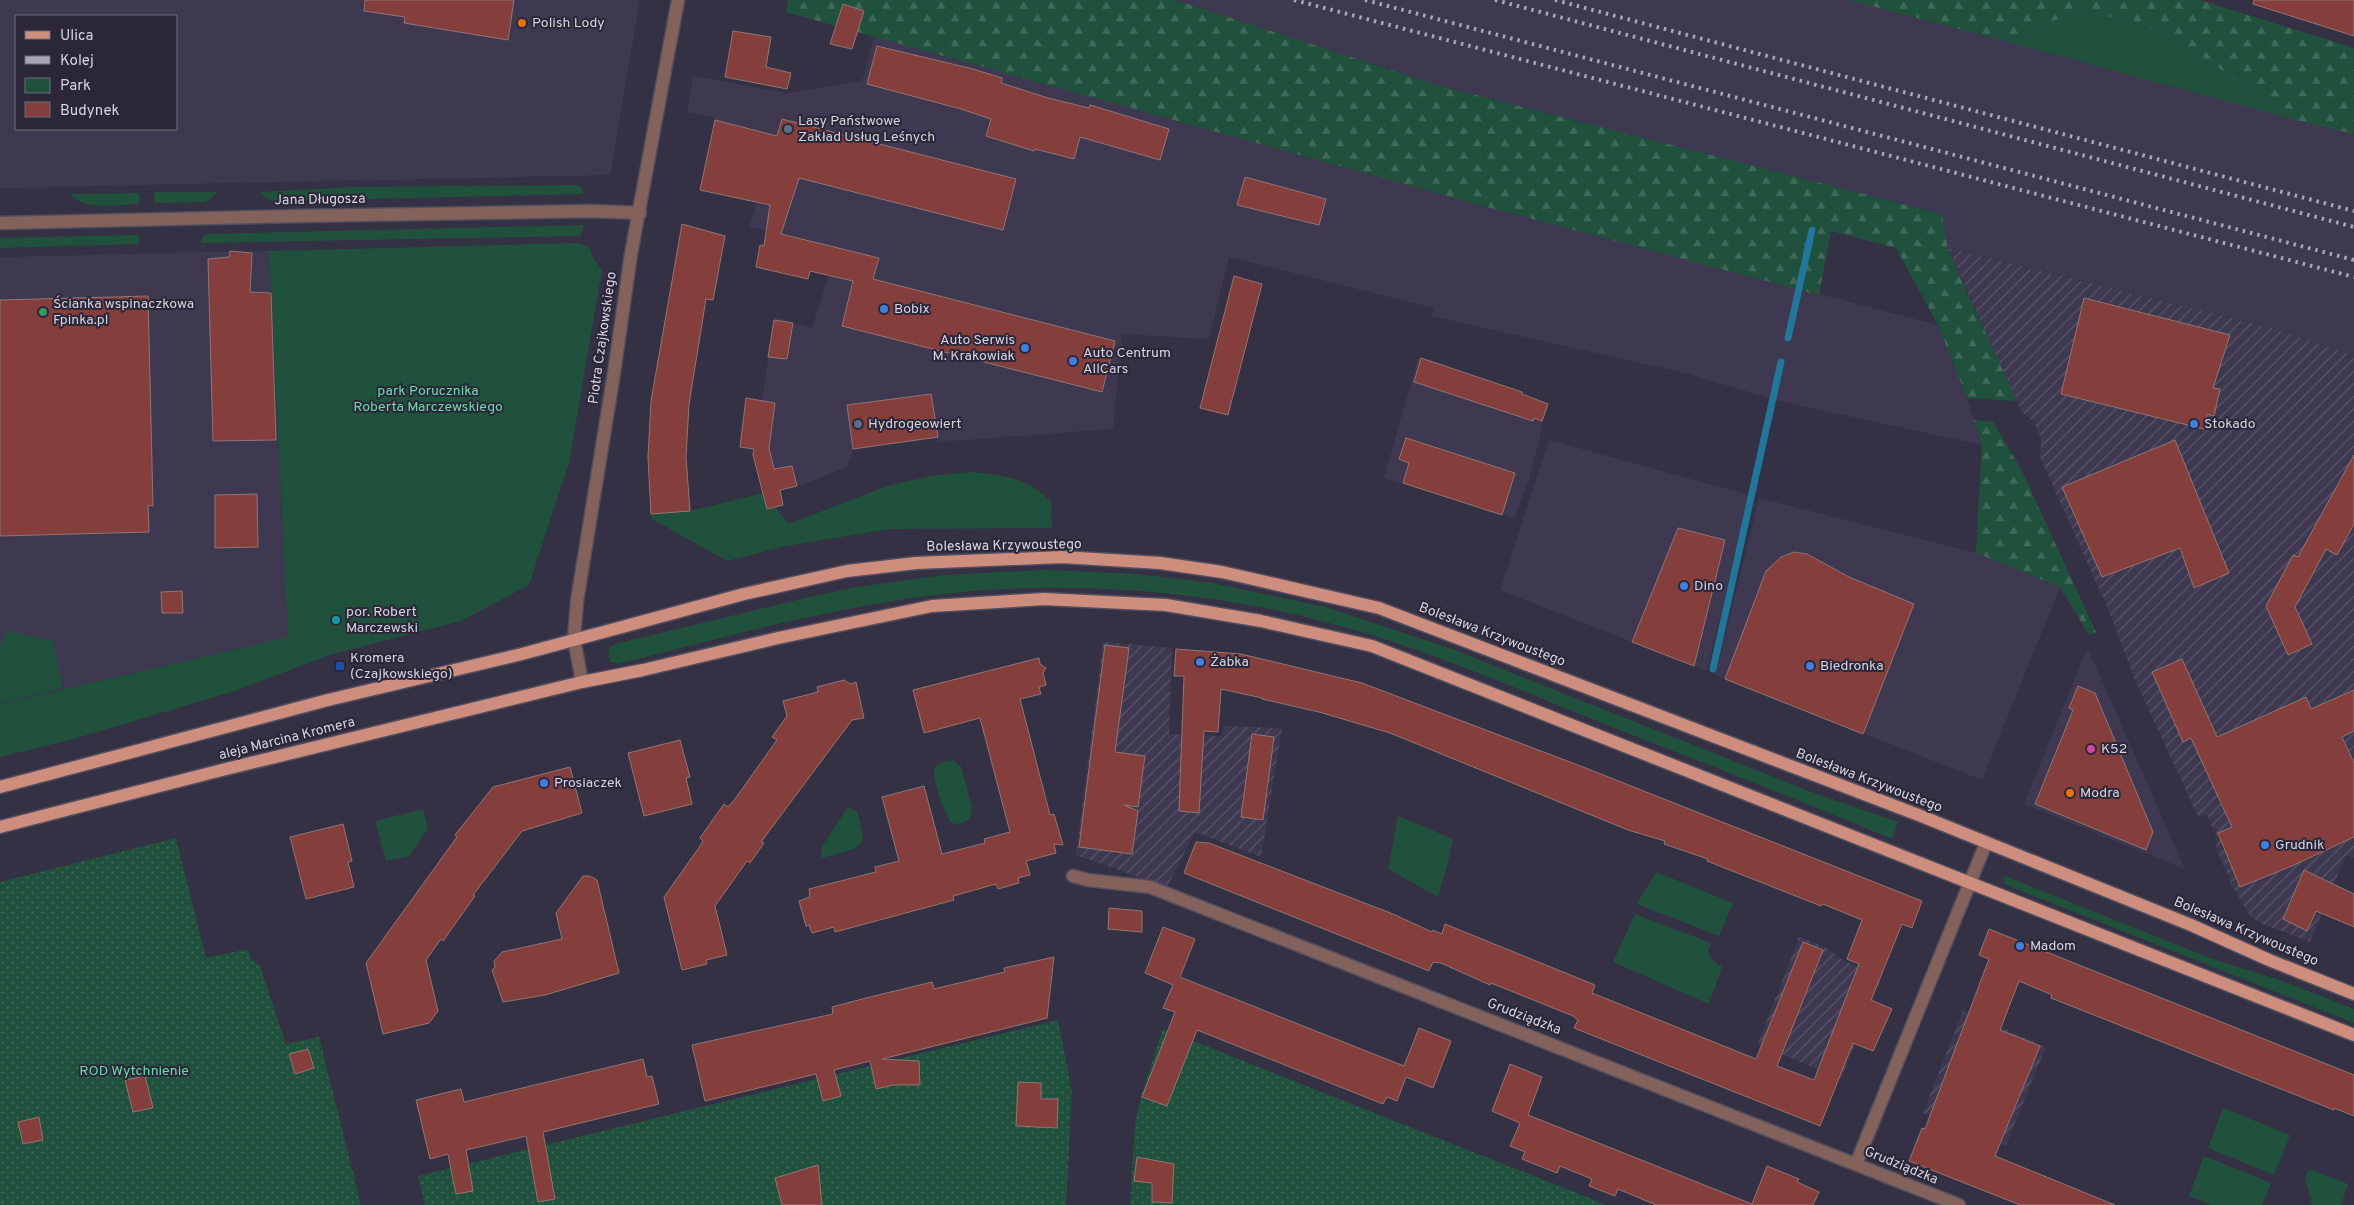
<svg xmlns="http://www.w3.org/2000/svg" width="2354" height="1205" viewBox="0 0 2354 1205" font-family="Overpass,sans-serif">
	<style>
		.built { fill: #3e3851; fill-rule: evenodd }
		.industrial { fill: url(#industrial-furrows) }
		.green { fill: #20513d }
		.forest { fill: url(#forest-firs) }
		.garden { fill: url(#garden-dots) }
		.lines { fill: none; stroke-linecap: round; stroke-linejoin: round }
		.stream { stroke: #20769b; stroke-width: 7 }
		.building { fill: #843e3b; stroke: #917673 }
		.minor-casing { stroke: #524e60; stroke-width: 15 }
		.major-casing { stroke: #524e60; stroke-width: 15 }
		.minor { stroke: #82625a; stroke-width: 12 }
		.major { stroke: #ce8e7e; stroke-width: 12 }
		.rail { stroke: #a9a7b5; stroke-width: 4; stroke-dasharray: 2.5 5; stroke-linecap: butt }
		.food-dot { fill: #e8710a; stroke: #2b2739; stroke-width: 2 }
		.service-dot { fill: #5c6f8a; stroke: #2b2739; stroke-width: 2 }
		.shop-dot { fill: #3f7fe0; stroke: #2b2739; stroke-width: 2 }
		.leisure-dot { fill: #2e9e5b; stroke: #2b2739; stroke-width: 2 }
		.culture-dot { fill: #0f9aa8; stroke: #2b2739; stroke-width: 2 }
		.transit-dot { fill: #1a4fb4; stroke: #2b2739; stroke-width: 2 }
		.hotel-dot { fill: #d1479c; stroke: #2b2739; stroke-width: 2 }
		.labels { text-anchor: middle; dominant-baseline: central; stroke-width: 4; stroke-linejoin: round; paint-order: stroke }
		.poi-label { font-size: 14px; fill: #d6d4e0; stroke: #2b2739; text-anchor: start }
		.street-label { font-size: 14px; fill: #d6d4e0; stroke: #2b2739 }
		.park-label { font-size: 14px; fill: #68dbab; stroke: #2b2739 }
	</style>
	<defs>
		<pattern id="industrial-furrows" width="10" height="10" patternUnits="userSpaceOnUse" patternTransform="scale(1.25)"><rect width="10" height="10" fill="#3e3851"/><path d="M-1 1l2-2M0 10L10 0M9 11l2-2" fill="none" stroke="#59546a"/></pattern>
		<pattern id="forest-firs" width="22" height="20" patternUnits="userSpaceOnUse" patternTransform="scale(1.25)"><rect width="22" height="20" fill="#20513d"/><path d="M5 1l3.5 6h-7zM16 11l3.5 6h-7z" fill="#406959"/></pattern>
		<pattern id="garden-dots" width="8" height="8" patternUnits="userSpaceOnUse" patternTransform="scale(1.25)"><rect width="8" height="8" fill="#20513d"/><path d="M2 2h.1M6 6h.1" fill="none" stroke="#406959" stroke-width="1.8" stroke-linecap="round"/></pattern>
	</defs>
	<rect width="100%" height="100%" fill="#353144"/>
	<g class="built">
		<path d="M 0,0 L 640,0 L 610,175 L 0,188 ZM 16,16 L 176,16 L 176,129 L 16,129 Z"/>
		<path d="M 1176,0 L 2200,0 L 2354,48 L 2354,355 L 2267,327 L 1948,248 L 1942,214 L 1437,85 Z"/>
		<path d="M 874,36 L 1468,202 L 1938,325 L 1967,398 L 1982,445 L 1779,401 L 1685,373 L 1431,316 L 1434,308 L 1229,257 L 1209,339 L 1122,334 L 1113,429 L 938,442 L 937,438 L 853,449 L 847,467 L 804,484 L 763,493 L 753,455 L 775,317 L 812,328 L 832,263 L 767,231 L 749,227 L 776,136 L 721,122 L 720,124 L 714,122 L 715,118 L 687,112 L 693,76 L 787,93 L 862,81 Z"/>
		<path d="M 269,251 L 288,637 L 0,704 L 0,257 Z"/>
		<path d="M 1418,358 L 1522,392 L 1522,394 L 1548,404 L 1529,479 L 1514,518 L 1384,478 Z"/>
		<path d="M 1549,440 L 1749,495 L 1707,671 L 1500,590 Z"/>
		<path d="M 1759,498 L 1976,553 L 2060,587 L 1982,780 L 1715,675 Z"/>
		<path d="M 2089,651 L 2185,869 L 2024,804 L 2085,653 Z"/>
	</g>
	<g class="industrial">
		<path d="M 1948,248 L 2267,327 L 2354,355 L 2354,858 L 2346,855 L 2310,942 L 2263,924 L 2250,916 L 2235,890 L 2231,886 L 2230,879 L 2216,849 L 2217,837 L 2206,814 L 2198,817 L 2135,680 L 2108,609 L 2040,457 L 2041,439 L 2037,429 L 2032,420 L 2021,411 Z"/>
		<path d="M 1103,642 L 1172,648 L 1169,734 L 1222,736 L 1224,726 L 1282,728 L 1261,857 L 1195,832 L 1167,887 L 1076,855 Z"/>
		<path d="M 1799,937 L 1825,947 L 1844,961 L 1882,976 L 1841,1079 L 1758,1044 Z"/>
		<path d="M 1963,1011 L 2046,1047 L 2006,1145 L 1923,1113 Z"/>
	</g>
	<g class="green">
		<path d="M 2082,9 L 2166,32 L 2295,120 L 2004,41 Z"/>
		<path d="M 578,185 L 582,188 L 583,194 L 273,201 L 266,198 L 260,192 L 357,187 Z"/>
		<path d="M 154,192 L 217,192 L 210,200 L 203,202 L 155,203 Z"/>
		<path d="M 139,193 L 139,204 C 118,204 86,212 70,194 Z"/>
		<path d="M 584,225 L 580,236 L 200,243 L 205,234 Z"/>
		<path d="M 139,235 L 139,244 L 0,248 L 0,238 Z"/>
		<path d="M 577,243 L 590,247 L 593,258 L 602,270 L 569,463 L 529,585 L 461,621 L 329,655 L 238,690 L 70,740 L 0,757 L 0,704 L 288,637 L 269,251 Z"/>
		<path d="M 971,472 C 1000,474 1031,479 1051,502 L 1052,528 L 889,529 L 781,547 L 727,561 L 652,519 L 651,514 L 690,511 L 763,493 L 789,524 L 887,486 L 931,476 Z"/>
		<path d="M 1044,570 L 1137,574 L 1213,583 L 1325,607 L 1452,649 L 1814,793 L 1898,822 L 1892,839 C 1796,799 1699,761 1602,723 C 1530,694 1458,663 1384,639 C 1271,602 1149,585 1030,588 C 890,591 752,630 618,664 L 611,662 L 608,656 L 609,648 L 615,644 L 810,597 L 857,587 L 944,575 Z"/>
		<path d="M 6,631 L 53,641 L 63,688 L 0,703 L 0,647 Z"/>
		<path d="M 952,760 L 961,766 L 972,808 L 970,818 C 966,821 957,826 952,823 C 946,820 933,780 934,772 C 935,763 944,761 952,760 Z"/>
		<path d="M 848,807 L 857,811 L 863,834 L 862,842 L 853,849 L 822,858 L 821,848 Z"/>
		<path d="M 423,809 L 428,828 L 409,856 L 386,861 L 375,821 Z"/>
		<path d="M 1398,816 L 1453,839 L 1447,867 L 1438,897 L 1388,869 Z"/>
		<path d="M 1656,872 L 1733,903 L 1719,936 L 1637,904 Z"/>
		<path d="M 2005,876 L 2213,959 L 2283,981 L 2354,1009 L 2354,1023 L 2006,885 L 2003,879 Z"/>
		<path d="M 1635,914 L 1711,943 L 1708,952 L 1711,959 L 1722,967 L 1709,1004 L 1613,962 Z"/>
		<path d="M 2223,1108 L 2290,1135 L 2274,1175 L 2208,1148 Z"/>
		<path d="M 2204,1156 L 2271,1183 L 2262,1205 L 2212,1205 L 2189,1196 Z"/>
		<path d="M 2309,1169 L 2348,1184 L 2341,1205 L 2312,1205 L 2305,1178 Z"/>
	</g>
	<g class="forest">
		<path d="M 788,0 L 1176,0 L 1437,85 L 1942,214 L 1948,248 L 1957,270 L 2017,401 L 1967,398 L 1938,325 L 1896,248 L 1831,231 L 1819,295 L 1468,202 L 786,12 Z"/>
		<path d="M 1849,0 L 2200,0 L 2354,48 L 2354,134 L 2295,120 L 2166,32 L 2082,9 L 2004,41 Z"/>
		<path d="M 1974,420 L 1993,422 L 2021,469 L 2096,632 L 2089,635 L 2060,587 L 1976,553 L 1982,445 Z"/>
	</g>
	<g class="garden">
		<path d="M 176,838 L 206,958 L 248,949 L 251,959 L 260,966 L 286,1044 L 319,1037 L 361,1205 L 0,1205 L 0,882 Z"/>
		<path d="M 1058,1020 L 1072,1091 L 1066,1205 L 425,1205 L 418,1176 Z"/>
		<path d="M 1163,1029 L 1607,1205 L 1130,1205 L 1135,1125 L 1141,1096 Z"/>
	</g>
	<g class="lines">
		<g class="stream">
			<path d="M 1788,338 L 1812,230"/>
			<path d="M 1713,669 L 1781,362"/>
		</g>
	</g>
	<g class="building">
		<path d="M 365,0 L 514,0 L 508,40 L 404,23 L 405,17 L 364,11 Z"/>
		<path d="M 2254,0 L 2354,0 L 2354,36 L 2253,4 Z"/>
		<path d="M 843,4 L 864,11 L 852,49 L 830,44 Z"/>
		<path d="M 733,31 L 771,37 L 766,67 L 791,73 L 787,89 L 725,77 Z"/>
		<path d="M 877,46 L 973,69 L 1002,78 L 1001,83 L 1048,98 L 1089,108 L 1090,105 L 1169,129 L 1160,160 L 1080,137 L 1074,159 L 1035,149 L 1034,151 L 986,136 L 991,119 L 961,109 L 867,84 Z"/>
		<path d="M 782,119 L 1016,179 L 1003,230 L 799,178 L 781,234 L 879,258 L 873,279 L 1115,341 L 1102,392 L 842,326 L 853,281 L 810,271 L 808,279 L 756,267 L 760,245 L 764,246 L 770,205 L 700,190 L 715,120 L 777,136 Z"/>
		<path d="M 1245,177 L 1326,199 L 1319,225 L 1237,205 Z"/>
		<path d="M 682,224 L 725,236 L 713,300 L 706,299 L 689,404 L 686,457 L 690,511 L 651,514 L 648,458 L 651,401 Z"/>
		<path d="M 230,251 L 252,253 L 250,292 L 271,293 L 276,440 L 213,441 L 208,259 L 229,257 Z"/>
		<path d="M 1234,276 L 1262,284 L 1228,415 L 1200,408 Z"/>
		<path d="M 148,296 L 153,506 L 148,505 L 149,532 L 0,536 L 0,300 Z"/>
		<path d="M 2084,298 L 2230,335 L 2213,388 L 2220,389 L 2214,416 L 2207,414 L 2204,429 L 2061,394 Z"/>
		<path d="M 774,320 L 793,323 L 787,359 L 768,357 Z"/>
		<path d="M 1421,358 L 1522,392 L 1522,394 L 1548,404 L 1542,421 L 1534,418 L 1533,421 L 1414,382 Z"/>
		<path d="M 931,394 L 938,437 L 853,449 L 847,405 Z"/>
		<path d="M 746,398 L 775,403 L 769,448 L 774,469 L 792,466 L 797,486 L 780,490 L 783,505 L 767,509 L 753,455 L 754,449 L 740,447 Z"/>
		<path d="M 1406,438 L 1515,473 L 1502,515 L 1403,483 L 1409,463 L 1399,459 Z"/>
		<path d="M 2175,440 L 2229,573 L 2194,588 L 2180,548 L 2102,577 L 2062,487 Z"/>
		<path d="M 2354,455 L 2354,524 L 2337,555 L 2326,549 L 2295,607 L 2312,644 L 2288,655 L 2266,606 L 2293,555 L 2298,557 Z"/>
		<path d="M 257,494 L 258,547 L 215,548 L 215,495 Z"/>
		<path d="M 1678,528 L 1725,540 L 1694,666 L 1632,642 Z"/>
		<path d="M 1794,552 L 1807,554 L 1849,577 L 1914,604 L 1863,734 L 1725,679 L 1766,571 L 1781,557 Z"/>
		<path d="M 182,591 L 183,613 L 162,613 L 161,592 Z"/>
		<path d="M 1105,645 L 1129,648 L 1115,752 L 1145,756 L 1138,807 L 1124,805 L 1138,811 L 1132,854 L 1079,847 Z"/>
		<path d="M 1176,649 L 1241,654 L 1362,683 L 1583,767 L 1922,901 L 1912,928 L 1902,924 L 1871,1000 L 1892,1009 L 1873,1051 L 1853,1043 L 1820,1126 L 1574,1028 L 1578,1020 L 1573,1016 L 1491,983 L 1490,985 L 1441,963 L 1433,962 L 1429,971 L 1184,873 L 1196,842 L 1209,843 L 1393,914 L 1432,932 L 1433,930 L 1442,934 L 1445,924 L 1595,985 L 1592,993 L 1756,1059 L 1803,942 L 1823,950 L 1777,1066 L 1814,1080 L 1859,964 L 1847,959 L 1862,920 L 1823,904 L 1821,906 L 1707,861 L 1708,859 L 1664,844 L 1665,841 L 1628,830 L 1390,733 L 1319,712 L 1262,699 L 1262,698 L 1221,689 L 1218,732 L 1204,731 L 1199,813 L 1179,811 L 1184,676 L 1174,676 Z"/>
		<path d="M 1039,658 L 1040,664 L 1046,668 L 1043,673 L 1046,685 L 1039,687 L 1041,694 L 1020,699 L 1050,815 L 1054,814 L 1063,845 L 1054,844 L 1056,853 L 1026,861 L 1030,875 L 1018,878 L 1019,883 L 998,889 L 996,884 L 953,896 L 954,900 L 835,932 L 834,927 L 812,933 L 809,925 L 806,926 L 799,901 L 810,897 L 809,889 L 876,872 L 875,867 L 899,861 L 882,797 L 924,786 L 942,854 L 985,843 L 984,839 L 1010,832 L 980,718 L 924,733 L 913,690 Z"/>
		<path d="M 2182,659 L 2217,737 L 2306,697 L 2311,709 L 2354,690 L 2354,731 L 2342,737 L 2354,763 L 2354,837 L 2294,865 L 2240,887 L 2218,833 L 2232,827 L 2191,738 L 2183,742 L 2152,672 Z"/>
		<path d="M 844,680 L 850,684 L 856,682 L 864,718 L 852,720 L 761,842 L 764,843 L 750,863 L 747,861 L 715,906 L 727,955 L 706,960 L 707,964 L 682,970 L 664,897 L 698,849 L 703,841 L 700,838 L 714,818 L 724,804 L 728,807 L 735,799 L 777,740 L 772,737 L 787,716 L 783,701 L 818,692 L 817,687 Z"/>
		<path d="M 2078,686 L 2095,693 L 2153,832 L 2146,850 L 2035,804 L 2073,710 L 2069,708 Z"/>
		<path d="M 1252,734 L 1274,737 L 1263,820 L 1241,817 Z"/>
		<path d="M 680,740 L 690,777 L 686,778 L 692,804 L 644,816 L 628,753 Z"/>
		<path d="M 570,767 L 582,813 L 522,831 L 473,895 L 475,896 L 443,941 L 441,939 L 426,960 L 438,1011 L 429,1023 L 383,1034 L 366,963 L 457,837 L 455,835 L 493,787 Z"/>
		<path d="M 343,824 L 352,861 L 348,862 L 354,887 L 306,899 L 290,837 Z"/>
		<path d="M 2304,870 L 2354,894 L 2354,927 L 2316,911 L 2307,931 L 2283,919 Z"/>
		<path d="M 583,876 L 590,876 L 597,880 L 619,973 L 545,995 L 503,1002 L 492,970 L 495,967 L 494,961 L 502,952 L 562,939 L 556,913 Z"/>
		<path d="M 1109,908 L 1142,911 L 1142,932 L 1108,929 Z"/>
		<path d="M 1163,927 L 1195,939 L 1180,977 L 1293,1022 L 1404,1066 L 1419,1028 L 1451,1041 L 1433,1088 L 1406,1077 L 1397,1101 L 1387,1097 L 1383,1104 L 1197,1030 L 1167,1106 L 1142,1097 L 1175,1012 L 1163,1008 L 1173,985 L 1145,973 Z"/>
		<path d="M 1989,929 L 2354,1075 L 2354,1116 L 2334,1108 L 2334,1110 L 2051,998 L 2052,995 L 2019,981 L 2000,1030 L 2040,1046 L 1995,1156 L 2115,1205 L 2020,1205 L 1909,1161 L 1922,1128 L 1925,1129 L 1989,959 L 1979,955 Z"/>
		<path d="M 1054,957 L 1047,1018 L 882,1059 L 919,1061 L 920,1085 L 893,1085 L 876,1089 L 870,1061 L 834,1070 L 841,1096 L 823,1101 L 816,1074 L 705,1101 L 692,1045 L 833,1014 L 832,1007 L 866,998 L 932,982 L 934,989 L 1005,972 L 1004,968 Z"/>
		<path d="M 308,1049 L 314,1068 L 295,1074 L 289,1054 Z"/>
		<path d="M 643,1059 L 647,1077 L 652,1076 L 659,1104 L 543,1132 L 555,1199 L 538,1202 L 526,1136 L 466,1150 L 473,1191 L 456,1194 L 448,1154 L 430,1159 L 416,1100 L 461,1089 L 464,1102 Z"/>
		<path d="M 1510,1064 L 1542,1077 L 1528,1115 L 1752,1204 L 1767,1166 L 1799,1179 L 1797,1182 L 1819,1192 L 1813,1205 L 1656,1205 L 1618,1189 L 1615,1196 L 1589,1186 L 1592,1179 L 1560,1166 L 1557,1173 L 1522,1159 L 1525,1152 L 1510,1146 L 1520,1123 L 1492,1111 Z"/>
		<path d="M 145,1076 L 153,1108 L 133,1112 L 125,1080 Z"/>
		<path d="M 1018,1082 L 1041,1083 L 1041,1099 L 1058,1099 L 1057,1128 L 1016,1126 Z"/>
		<path d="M 39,1117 L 43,1140 L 23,1144 L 18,1122 Z"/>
		<path d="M 1137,1157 L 1174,1164 L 1172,1203 L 1152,1202 L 1152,1183 L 1134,1181 Z"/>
		<path d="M 818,1165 L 822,1205 L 782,1205 L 775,1178 Z"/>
	</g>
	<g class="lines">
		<defs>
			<g id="minor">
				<path d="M 0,223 L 300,216 L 591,211 L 640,213"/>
				<path d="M 582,682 L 574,639 L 577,601 L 614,373 L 631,254 L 678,0"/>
				<path d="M 1073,876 L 1088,880 L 1150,887 L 1959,1205"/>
				<path d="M 1856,1164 L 1986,843"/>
			</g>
			<g id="major">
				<path d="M 0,787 L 328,700 L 522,654 L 744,594 L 847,571 L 916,563 L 1062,557 L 1160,563 L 1222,572 L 1379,608 L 1921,816 L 2191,925 L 2269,960 L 2354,994"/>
				<path d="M 0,827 L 222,770 L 582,682 L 643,670 L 778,638 L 932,606 L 1044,599 L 1166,605 L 1261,621 L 1372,646 L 2354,1035"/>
			</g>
		</defs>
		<use href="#minor" class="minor-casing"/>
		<use href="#major" class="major-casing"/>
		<use href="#minor" class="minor"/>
		<use href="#major" class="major"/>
		<g class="rail">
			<path d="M 1294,0 L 2354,277"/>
			<path d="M 1365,0 L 2354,260"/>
			<path d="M 1495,0 L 2354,227"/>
			<path d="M 1555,0 L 2354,211"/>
		</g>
	</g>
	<g class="food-dot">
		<circle cx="522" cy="23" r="5"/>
		<circle cx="2070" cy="793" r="5"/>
	</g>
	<g class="service-dot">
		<circle cx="788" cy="129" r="5"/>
		<circle cx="858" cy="424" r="5"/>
	</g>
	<g class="shop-dot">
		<circle cx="884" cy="309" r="5"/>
		<circle cx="1025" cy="348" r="5"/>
		<circle cx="1073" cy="361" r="5"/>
		<circle cx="2194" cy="424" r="5"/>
		<circle cx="1684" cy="586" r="5"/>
		<circle cx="1200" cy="662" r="5"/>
		<circle cx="1810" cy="666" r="5"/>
		<circle cx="544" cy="783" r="5"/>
		<circle cx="2265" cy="845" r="5"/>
		<circle cx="2020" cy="946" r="5"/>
	</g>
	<circle class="leisure-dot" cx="43" cy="312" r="5"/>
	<circle class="culture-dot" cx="336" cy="620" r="5"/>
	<rect class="transit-dot" x="335" y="661" width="10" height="10" rx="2.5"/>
	<circle class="hotel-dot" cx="2091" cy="749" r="5"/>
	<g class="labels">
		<g class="poi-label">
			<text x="532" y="23">Polish Lody</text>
			<text x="798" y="121">Lasy Państwowe<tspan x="798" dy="16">Zakład Usług Leśnych</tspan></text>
			<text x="53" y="304">Ścianka wspinaczkowa<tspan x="53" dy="16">Fpinka.pl</tspan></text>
			<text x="894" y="309">Bobix</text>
			<text x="1015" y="340" text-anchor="end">Auto Serwis<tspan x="1015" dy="16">M. Krakowiak</tspan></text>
			<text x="1083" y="353">Auto Centrum<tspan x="1083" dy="16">AllCars</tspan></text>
			<text x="868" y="424">Hydrogeowiert</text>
			<text x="2204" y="424">Stokado</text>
			<text x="1694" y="586">Dino</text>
			<text x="346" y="612">por. Robert<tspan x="346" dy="16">Marczewski</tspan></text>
			<text x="350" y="658">Kromera<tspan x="350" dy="16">(Czajkowskiego)</tspan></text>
			<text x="1210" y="662">Żabka</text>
			<text x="1820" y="666">Biedronka</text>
			<text x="2101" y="749">K52</text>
			<text x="554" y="783">Prosiaczek</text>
			<text x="2080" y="793">Modra</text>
			<text x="2275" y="845">Grudnik</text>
			<text x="2030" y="946">Madom</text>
		</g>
		<g class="street-label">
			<text transform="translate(320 200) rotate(-1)">Jana Długosza</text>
			<text transform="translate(603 338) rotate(-82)">Piotra Czajkowskiego</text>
			<text transform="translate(1004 546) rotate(-1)">Bolesława Krzywoustego</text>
			<text transform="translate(1492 635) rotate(21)">Bolesława Krzywoustego</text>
			<text transform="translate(287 739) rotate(-14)">aleja Marcina Kromera</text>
			<text transform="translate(1869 781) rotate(21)">Bolesława Krzywoustego</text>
			<text transform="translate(2246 932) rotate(23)">Bolesława Krzywoustego</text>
			<text transform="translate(1524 1017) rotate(21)">Grudziądzka</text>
			<text transform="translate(1901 1166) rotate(22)">Grudziądzka</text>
		</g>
		<g class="park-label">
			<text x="428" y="391">park Porucznika<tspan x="428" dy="16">Roberta Marczewskiego</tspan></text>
			<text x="134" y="1071">ROD Wytchnienie</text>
		</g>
	</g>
	<rect x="15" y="15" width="162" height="115" fill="#2b2739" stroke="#6f6c7c"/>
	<rect x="25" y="31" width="25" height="8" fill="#ce8e7e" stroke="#6f6c7c"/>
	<text x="60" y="40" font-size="15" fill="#d6d4e0">Ulica</text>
	<rect x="25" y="56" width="25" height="8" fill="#a9a7b5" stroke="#6f6c7c"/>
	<text x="60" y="65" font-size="15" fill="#d6d4e0">Kolej</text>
	<rect x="25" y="78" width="25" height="15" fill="#20513d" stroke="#6f6c7c"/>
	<text x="60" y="90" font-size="15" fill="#d6d4e0">Park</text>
	<rect x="25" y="102" width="25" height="15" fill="#843e3b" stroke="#6f6c7c"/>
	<text x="60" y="115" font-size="15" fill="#d6d4e0">Budynek</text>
</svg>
